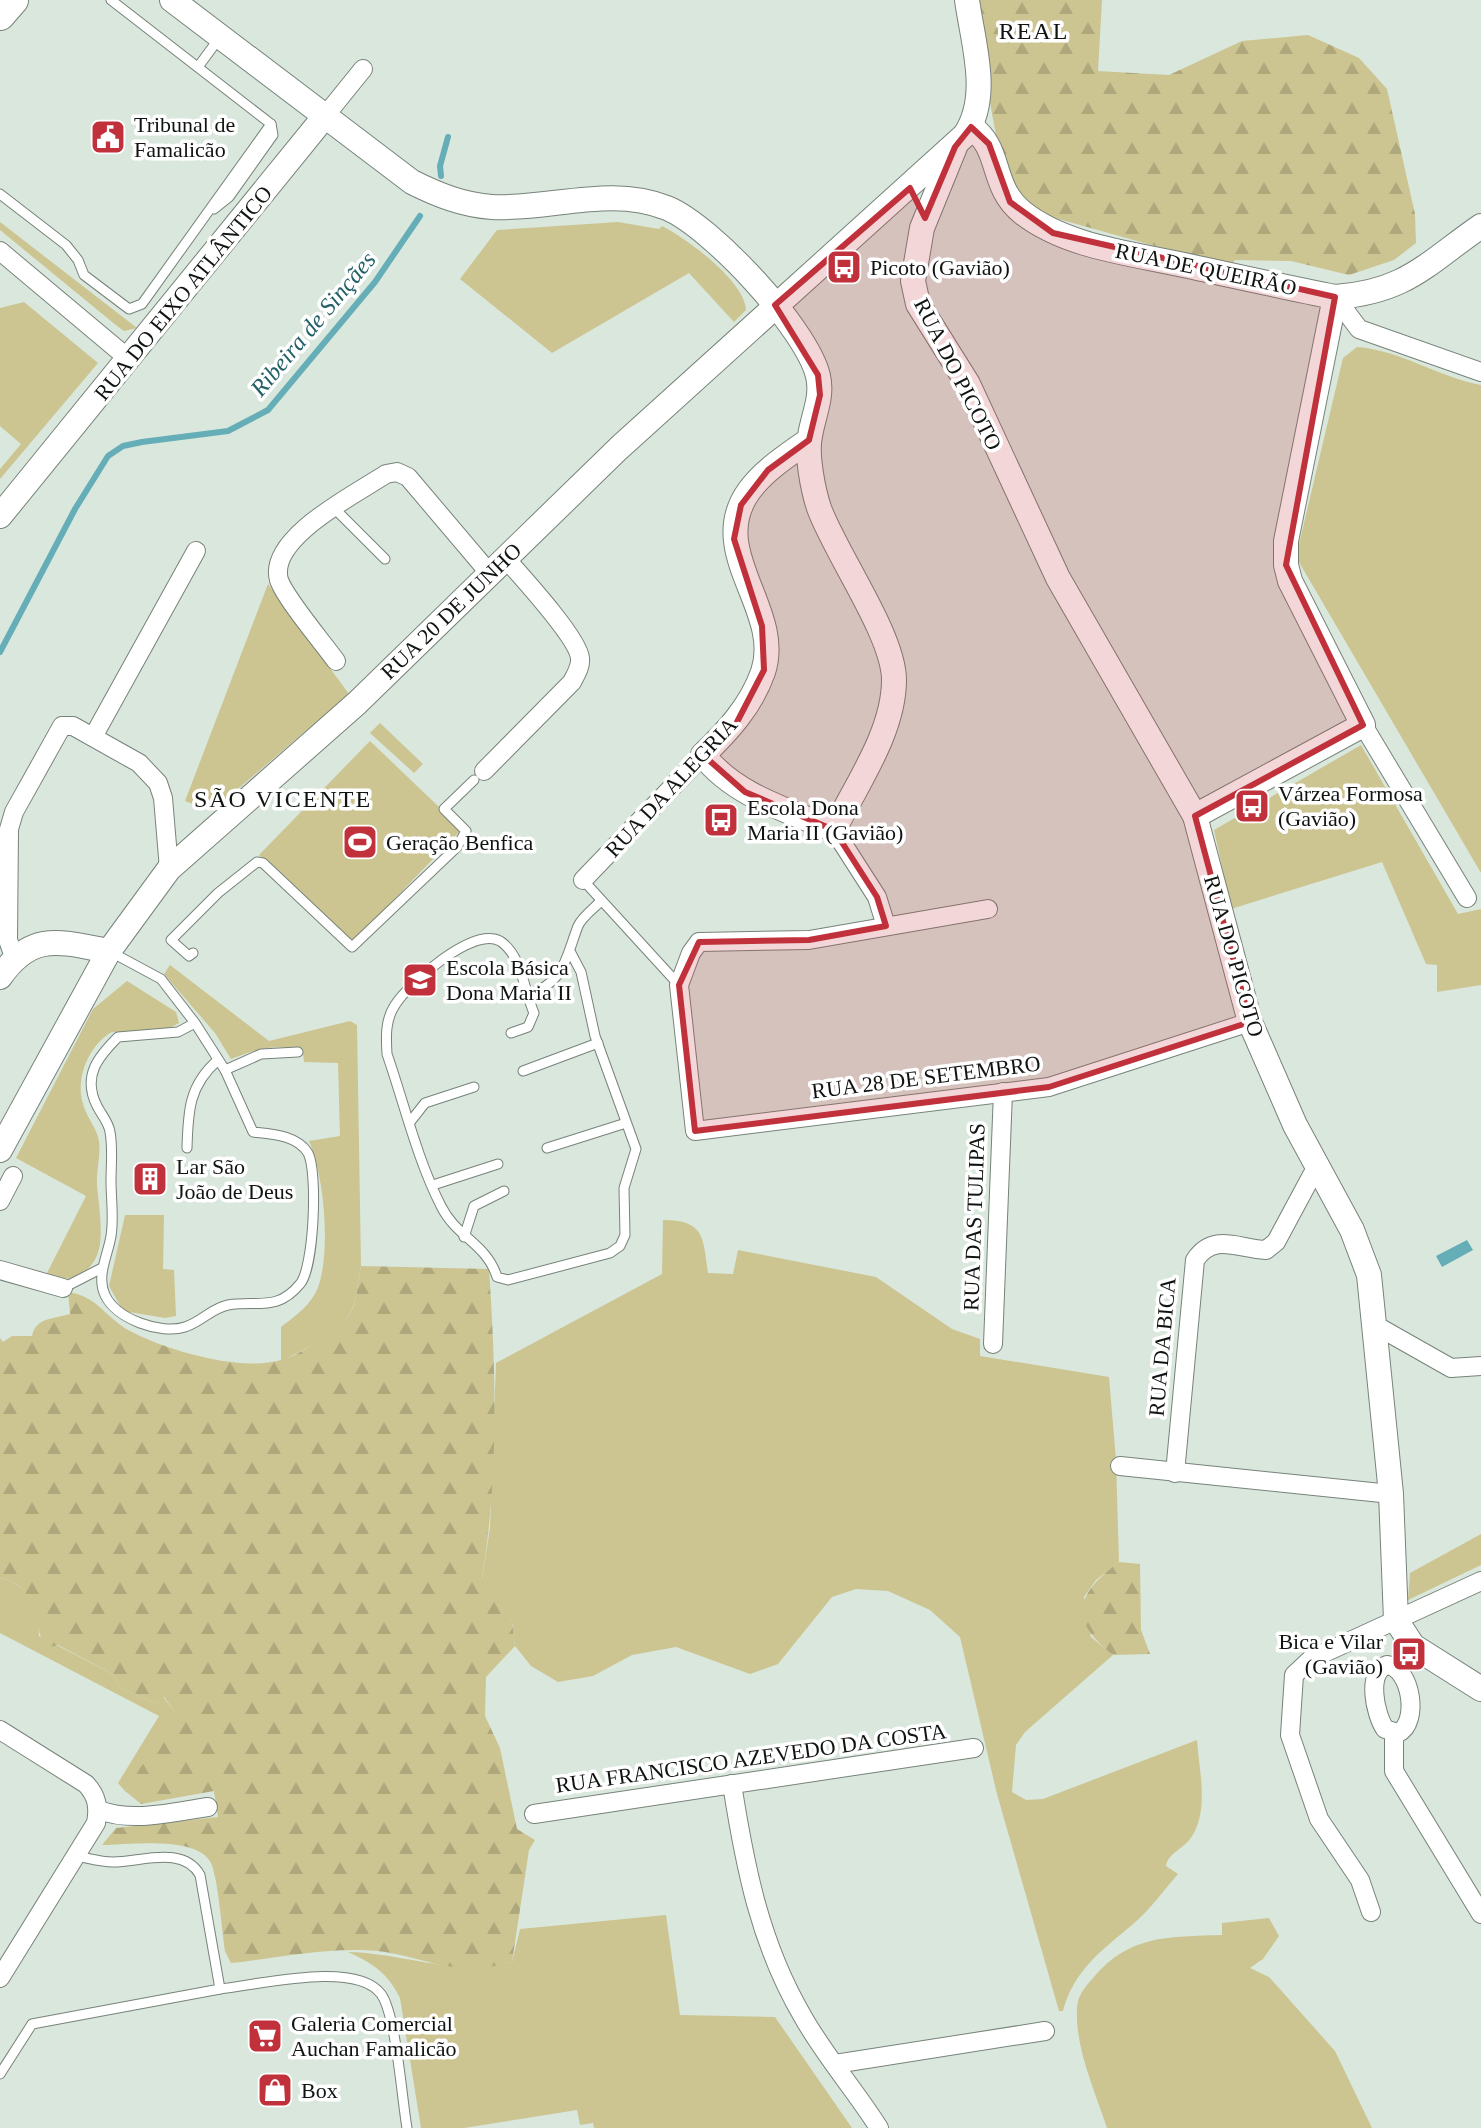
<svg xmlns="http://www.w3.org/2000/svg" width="1481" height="2128" viewBox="0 0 1481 2128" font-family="Georgia,serif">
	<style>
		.grass { fill: #ccc591 }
		.forest { fill: url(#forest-firs) }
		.water { fill: #65aeb7 }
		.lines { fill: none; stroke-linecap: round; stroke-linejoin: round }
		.stream { stroke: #65aeb7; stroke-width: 6 }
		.service-casing { stroke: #77837a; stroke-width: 11 }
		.minor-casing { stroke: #77837a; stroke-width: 20 }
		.tertiary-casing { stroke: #77837a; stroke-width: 26 }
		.primary-casing { stroke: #77837a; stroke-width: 32 }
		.service { stroke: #fff; stroke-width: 9 }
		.minor { stroke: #fff; stroke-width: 18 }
		.tertiary { stroke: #fff; stroke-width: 24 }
		.primary { stroke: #fff; stroke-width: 30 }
		.marked { fill: #c1313b; fill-opacity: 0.2; stroke: #c1313b; stroke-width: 6; stroke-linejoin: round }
		.labels { text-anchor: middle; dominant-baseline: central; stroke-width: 7; stroke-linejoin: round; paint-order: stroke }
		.poi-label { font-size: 22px; fill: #101411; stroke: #fff; text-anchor: start }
		.street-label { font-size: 22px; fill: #101411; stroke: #fff }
		.neighbourhood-label { font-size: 24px; letter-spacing: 2px; fill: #101411; stroke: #fff }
		.water-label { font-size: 24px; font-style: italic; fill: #225f66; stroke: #fff }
	</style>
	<defs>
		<pattern id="forest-firs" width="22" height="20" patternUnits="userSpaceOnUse" patternTransform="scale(2)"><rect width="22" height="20" fill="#ccc591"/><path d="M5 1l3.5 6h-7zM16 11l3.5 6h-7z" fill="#aea87c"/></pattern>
	</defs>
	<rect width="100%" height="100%" fill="#dae7dd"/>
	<g class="grass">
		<path d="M 0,222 L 137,328 L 124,331 L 117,326 L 0,230 Z"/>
		<path d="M 618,222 L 659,229 L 662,226 C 686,238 745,281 746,310 L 734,322 L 689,273 L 552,353 L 460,279 L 497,230 Z"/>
		<path d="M 24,302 L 98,363 L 0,479 L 0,469 L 21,444 L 0,426 L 0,308 Z"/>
		<path d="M 1357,347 C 1400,350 1438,377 1481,385 L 1481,873 L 1296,557 L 1343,358 Z"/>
		<path d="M 268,584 L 349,694 L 212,811 L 185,801 Z"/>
		<path d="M 380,723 L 423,764 L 414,773 L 370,733 Z"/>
		<path d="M 370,741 L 462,829 L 351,944 L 259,855 Z"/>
		<path d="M 1361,745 L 1458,914 L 1481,909 L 1481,985 L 1437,992 L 1437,965 L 1426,964 L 1382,862 L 1231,909 L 1214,830 Z"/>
		<path d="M 170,965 L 269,1041 L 350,1021 L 357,1025 L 361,1266 C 358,1280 357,1303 349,1315 C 335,1336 303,1350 281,1361 L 281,1327 C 298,1314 315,1302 320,1281 C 330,1243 324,1176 309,1141 L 340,1136 L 338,1063 L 304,1062 L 303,1053 C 280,1041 254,1050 231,1059 L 215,1033 L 164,974 Z"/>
		<path d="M 127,981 L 176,1012 L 179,1023 L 162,1032 L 112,1032 C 88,1045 74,1081 84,1107 C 88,1119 97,1129 99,1141 C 101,1156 96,1171 97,1185 C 102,1237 113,1281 43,1281 L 86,1196 L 16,1158 L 93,1009 Z"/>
		<path d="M 125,1215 L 164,1215 L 163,1269 L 174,1270 L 176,1316 L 165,1318 L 123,1311 L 109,1286 Z"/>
		<path d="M 663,1220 C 705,1220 703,1238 708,1273 L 733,1274 L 738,1250 L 876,1277 L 952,1329 L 980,1339 L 980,1356 L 1109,1377 L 1116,1460 L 1119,1562 L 1096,1580 L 1084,1597 L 1091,1637 L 1113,1655 L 1025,1732 L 1016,1745 L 1012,1792 L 1026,1800 L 1043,1799 L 1197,1740 C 1199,1770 1210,1813 1190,1839 C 1183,1849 1168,1853 1166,1866 L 1178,1874 C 1163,1891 1149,1911 1132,1925 C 1101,1951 1074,1970 1063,2011 L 1059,2011 L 997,1794 L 960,1637 L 930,1610 L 888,1591 L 856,1589 L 832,1597 L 778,1664 L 750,1674 L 676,1647 L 632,1655 L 593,1676 L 558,1682 L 531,1666 L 515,1646 L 512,1622 L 482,1579 L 490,1528 L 496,1363 L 662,1274 Z"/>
		<path d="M 1481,1534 L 1481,1565 L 1408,1600 L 1410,1573 Z"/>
		<path d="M 0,1578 C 29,1584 38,1609 39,1636 L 113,1674 L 119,1687 L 153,1703 L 163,1697 L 177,1715 L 125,1791 L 118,1783 L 159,1716 L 0,1633 Z"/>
		<path d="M 666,1915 L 680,2015 L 775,2017 L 852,2128 L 594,2128 L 593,2123 L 580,2125 L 577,2110 L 464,2128 L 421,2128 L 400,1998 C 388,1973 372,1963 348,1952 C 404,1953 455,1977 512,1962 L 520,1929 Z"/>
		<path d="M 1269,1918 L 1279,1936 L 1263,1959 L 1250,1968 L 1269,1977 L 1335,2051 L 1372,2128 L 1107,2128 C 1095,2091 1075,2048 1077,2009 C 1077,1996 1085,1987 1093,1978 C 1130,1934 1169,1937 1222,1935 L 1222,1923 Z"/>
	</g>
	<g class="forest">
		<path d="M 977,0 L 1102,0 L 1098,71 L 1169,75 L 1242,41 L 1308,35 L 1359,58 L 1387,89 L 1415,214 L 1416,243 L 1394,260 L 1349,275 L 1291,261 L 1235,260 L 1230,267 L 1044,215 C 1035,209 1025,204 1019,196 C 990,153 985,53 977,0 Z"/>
		<path d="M 361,1266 L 489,1269 C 496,1372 499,1476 482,1578 L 512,1622 L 515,1646 L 486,1677 L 485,1716 L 500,1748 L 517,1829 L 535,1840 L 529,1850 L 512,1962 C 457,1977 436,1961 385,1952 C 336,1945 280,1958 231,1963 L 225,1951 C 222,1931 218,1878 211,1863 C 197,1835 128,1845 102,1845 L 116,1828 L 218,1817 L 214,1791 L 141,1804 L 125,1791 L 176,1714 L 164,1697 L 153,1703 L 119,1687 L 113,1674 L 58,1645 L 46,1648 C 31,1621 39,1586 0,1578 L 0,1338 L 3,1342 L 12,1336 L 32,1336 C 36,1317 54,1319 70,1314 L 68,1292 C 99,1296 107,1321 134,1333 C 169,1351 245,1373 284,1359 C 299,1354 314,1345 326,1334 C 333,1329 345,1322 350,1314 C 357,1302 358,1280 361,1266 Z"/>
		<path d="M 1119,1562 L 1140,1564 L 1141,1630 L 1150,1654 L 1113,1655 C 1068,1619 1075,1595 1119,1562 Z"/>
	</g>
	<path class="water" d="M 1467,1240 L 1473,1250 L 1442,1267 L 1436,1256 Z"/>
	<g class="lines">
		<g class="stream">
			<path d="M 441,176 L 440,166 L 448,137"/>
			<path d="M 0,652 L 75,509 L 108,456 L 123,446 L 142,442 L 228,431 L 268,410 L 375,282 L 420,216"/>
		</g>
		<defs>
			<g id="service">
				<path d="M 111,0 L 271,124"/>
				<path d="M 198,67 L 220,37"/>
				<path d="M 0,194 L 66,245 L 78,260 L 84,275 L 129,309 L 142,304 L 271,124 L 273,135 L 229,197 L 214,209"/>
				<path d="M 335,509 L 385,559"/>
				<path d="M 583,880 L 679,985"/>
				<path d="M 109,951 L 161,979 L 195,1023 L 178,1032 L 118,1037 C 98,1057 82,1076 97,1106 C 101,1114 109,1123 110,1132 C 113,1148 111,1166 111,1181 C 111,1199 114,1218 111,1236 C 108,1255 96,1276 105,1295 C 116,1319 161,1335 185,1327 C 201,1322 212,1308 228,1305 C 257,1300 277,1312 300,1284 C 314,1268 318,1172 308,1153 C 297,1135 271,1134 253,1132 L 225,1070 L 195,1023"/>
				<path d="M 193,953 L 189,956 L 171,940 L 218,893 L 257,862 L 263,863 L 352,947 L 457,847 L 466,831 L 444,809 L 474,780"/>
				<path d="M 526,996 C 565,982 565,960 578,926 C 582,917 593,909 600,902"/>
				<path d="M 511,1033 L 528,1027 L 534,1013 C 524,991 522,955 500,941 C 473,926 409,983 395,1005 C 385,1020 386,1037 387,1054 C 404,1103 417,1159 441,1206 C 456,1237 487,1244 497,1277 L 508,1280 L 610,1253 L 620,1246 L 625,1235 L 624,1188 L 636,1149 L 595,1036 L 581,972 L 571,953"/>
				<path d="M 225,1070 L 261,1054 L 298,1052"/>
				<path d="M 523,1071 L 598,1043"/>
				<path d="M 410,1122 L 425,1103 L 474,1087"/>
				<path d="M 187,1148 C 188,1111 189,1085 218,1060"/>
				<path d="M 547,1148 L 626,1123"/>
				<path d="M 433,1185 L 498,1164"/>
				<path d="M 464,1237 L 474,1206 L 504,1191"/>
				<path d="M 63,1288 L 102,1268"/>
				<path d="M 220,1989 C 258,1985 356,1960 381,1994 C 396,2014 402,2100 407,2128"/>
				<path d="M 0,2074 L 32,2024 L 220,1989 L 200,1875 C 183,1845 141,1862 113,1862 C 101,1862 88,1858 76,1856"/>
			</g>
			<g id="minor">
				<path d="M 325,116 L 363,69"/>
				<path d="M 0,251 L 130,360"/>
				<path d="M 1335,297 L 1359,329 L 1481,372"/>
				<path d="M 336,661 C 323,643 285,598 279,580 C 267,538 356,494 386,474 L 397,472 L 408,477 L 491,575"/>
				<path d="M 1363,725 L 1467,898"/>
				<path d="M 93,737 L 196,551"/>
				<path d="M 484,771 L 572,682 C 576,674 581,667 580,658 C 578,638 522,577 507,560"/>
				<path d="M 834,830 L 877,897 L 886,926"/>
				<path d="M 583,880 L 703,755"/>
				<path d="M 988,909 L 809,940 L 699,942 L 691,953 L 679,985 L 695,1131 L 1049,1087 L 1250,1022"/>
				<path d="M 14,957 L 8,940 L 9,829 L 14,812 L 62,726 L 73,726 L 139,763 L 158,783 L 163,798 L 169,869"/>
				<path d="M 0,1201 L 13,1176"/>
				<path d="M 0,1270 L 63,1288"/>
				<path d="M 1375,1325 L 1451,1368 L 1481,1366"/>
				<path d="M 993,1344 L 1003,1092"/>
				<path d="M 1120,1466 L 1391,1494"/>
				<path d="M 1175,1473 L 1195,1260 C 1214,1232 1238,1249 1266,1250 L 1276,1242 L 1312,1175 L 1320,1170"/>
				<path d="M 1387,1665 C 1411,1667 1420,1723 1398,1733 L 1385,1729 C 1375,1714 1366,1672 1387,1665 Z"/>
				<path d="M 0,1730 L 86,1784 C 97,1796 99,1807 96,1823 L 0,1978"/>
				<path d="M 1394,1733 L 1394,1771 L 1481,1914"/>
				<path d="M 732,1784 C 745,1867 760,1944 803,2017 C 825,2056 855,2090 879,2128"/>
				<path d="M 99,1810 C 133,1823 173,1812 208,1807"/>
				<path d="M 534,1814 L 974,1748"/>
				<path d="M 1371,1912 L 1360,1880 L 1319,1819 L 1290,1735 L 1294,1675 L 1311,1659 L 1481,1581"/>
				<path d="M 835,2064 L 1045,2031"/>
			</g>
			<g id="tertiary">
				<path d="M 172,0 L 412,182 C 438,195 463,205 492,207 C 549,210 611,185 667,208 C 711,226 807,329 818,376 C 823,397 813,416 810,436 C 806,454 813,490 819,508 C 835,553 894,635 894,680 C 894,732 856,785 834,830 C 788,810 735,796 703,755 C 728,731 751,706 763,672 C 784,610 705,552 749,491 C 764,470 788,455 809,440"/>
				<path d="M 971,127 C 1003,149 989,186 1023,213 C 1065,246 1128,253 1179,264 C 1231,275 1283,287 1335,297 C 1406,292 1426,264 1481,226"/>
				<path d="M 955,147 L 922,228 L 913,281 L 918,304 L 968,384 L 1058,578 L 1195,816 L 1250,1022 L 1295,1125 L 1352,1230 L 1369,1275 L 1391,1494 L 1396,1620 L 1413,1646 L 1481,1689"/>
				<path d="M 0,516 L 325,116"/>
				<path d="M 1195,816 L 1363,725 L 1290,581 L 1286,565 L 1286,541 L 1335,297"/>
				<path d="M 0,977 C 32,931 60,942 109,951"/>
				<path d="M 0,1150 L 109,951 L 169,869 L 357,703 L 619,448 L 965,135 C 991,96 973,44 967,0"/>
			</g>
			<path id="primary" d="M 0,15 L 13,0"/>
		</defs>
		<use href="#service" class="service-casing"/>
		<use href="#minor" class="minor-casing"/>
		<use href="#tertiary" class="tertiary-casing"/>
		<use href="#primary" class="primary-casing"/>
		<use href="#service" class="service"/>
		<use href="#minor" class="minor"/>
		<use href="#tertiary" class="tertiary"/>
		<use href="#primary" class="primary"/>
	</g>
	<path class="marked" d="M 971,127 L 989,144 L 1010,202 L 1053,233 L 1335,297 L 1286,565 L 1363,725 L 1195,816 L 1250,1022 L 1049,1087 L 695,1131 L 679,985 L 699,942 L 809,940 L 886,926 L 877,897 L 834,830 L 745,792 L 703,755 L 736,724 L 764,670 L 762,626 L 734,539 L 741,505 L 768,470 L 809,440 L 820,395 L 818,375 L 775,305 L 910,188 L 925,218 L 955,147 Z"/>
	<defs>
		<symbol id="civic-square" viewBox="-11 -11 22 22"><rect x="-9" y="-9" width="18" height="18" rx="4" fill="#c1313b" stroke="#fff"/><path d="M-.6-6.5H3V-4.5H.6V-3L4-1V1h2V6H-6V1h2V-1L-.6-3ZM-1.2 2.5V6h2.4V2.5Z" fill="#fff"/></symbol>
		<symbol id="bus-square" viewBox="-11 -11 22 22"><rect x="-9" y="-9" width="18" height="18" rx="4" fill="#c1313b" stroke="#fff"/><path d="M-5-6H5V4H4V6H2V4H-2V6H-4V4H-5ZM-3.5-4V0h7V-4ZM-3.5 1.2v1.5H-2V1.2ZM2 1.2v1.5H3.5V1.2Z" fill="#fff"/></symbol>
		<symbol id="stadium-square" viewBox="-11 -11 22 22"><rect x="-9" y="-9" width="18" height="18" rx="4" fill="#c1313b" stroke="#fff"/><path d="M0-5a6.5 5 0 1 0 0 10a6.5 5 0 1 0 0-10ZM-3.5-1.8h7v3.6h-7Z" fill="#fff"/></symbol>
		<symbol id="school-square" viewBox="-11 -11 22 22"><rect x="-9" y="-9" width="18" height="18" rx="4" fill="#c1313b" stroke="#fff"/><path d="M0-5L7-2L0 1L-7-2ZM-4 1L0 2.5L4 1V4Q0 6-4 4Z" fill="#fff"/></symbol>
		<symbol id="building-square" viewBox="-11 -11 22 22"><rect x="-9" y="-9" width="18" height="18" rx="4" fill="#c1313b" stroke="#fff"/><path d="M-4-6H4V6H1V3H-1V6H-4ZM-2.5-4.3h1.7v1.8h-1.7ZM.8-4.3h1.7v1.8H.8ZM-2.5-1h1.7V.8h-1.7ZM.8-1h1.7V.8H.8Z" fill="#fff"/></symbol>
		<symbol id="supermarket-square" viewBox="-11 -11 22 22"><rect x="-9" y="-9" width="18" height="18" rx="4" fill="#c1313b" stroke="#fff"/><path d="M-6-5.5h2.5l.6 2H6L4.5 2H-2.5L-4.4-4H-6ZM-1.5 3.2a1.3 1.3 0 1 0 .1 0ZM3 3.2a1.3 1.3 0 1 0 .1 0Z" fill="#fff"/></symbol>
		<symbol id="shop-square" viewBox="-11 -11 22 22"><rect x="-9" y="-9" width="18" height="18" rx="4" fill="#c1313b" stroke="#fff"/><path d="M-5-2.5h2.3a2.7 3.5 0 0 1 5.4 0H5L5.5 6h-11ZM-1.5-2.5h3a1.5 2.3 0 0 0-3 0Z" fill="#fff"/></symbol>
	</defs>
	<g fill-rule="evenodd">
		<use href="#civic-square" x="88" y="117" width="40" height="40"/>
		<use href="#bus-square" x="824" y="247" width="40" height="40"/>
		<use href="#bus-square" x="1232" y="786" width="40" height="40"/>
		<use href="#bus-square" x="701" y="800" width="40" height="40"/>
		<use href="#stadium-square" x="340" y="822" width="40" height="40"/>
		<use href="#school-square" x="400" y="960" width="40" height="40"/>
		<use href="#building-square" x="130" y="1159" width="40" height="40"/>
		<use href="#bus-square" x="1389" y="1634" width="40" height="40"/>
		<use href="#supermarket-square" x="245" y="2016" width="40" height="40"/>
		<use href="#shop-square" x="255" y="2070" width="40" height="40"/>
	</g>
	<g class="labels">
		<g class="poi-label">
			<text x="134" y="124">Tribunal de<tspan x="134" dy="25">Famalicão</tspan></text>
			<text x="870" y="267">Picoto (Gavião)</text>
			<text x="1278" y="793">Várzea Formosa<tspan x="1278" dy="25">(Gavião)</tspan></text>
			<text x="747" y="807">Escola Dona<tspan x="747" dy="25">Maria II (Gavião)</tspan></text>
			<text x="386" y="842">Geração Benfica</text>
			<text x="446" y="967">Escola Básica<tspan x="446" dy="25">Dona Maria II</tspan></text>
			<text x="176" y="1166">Lar São<tspan x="176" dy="25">João de Deus</tspan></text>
			<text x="1383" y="1641" text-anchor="end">Bica e Vilar<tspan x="1383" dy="25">(Gavião)</tspan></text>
			<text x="291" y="2023">Galeria Comercial<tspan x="291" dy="25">Auchan Famalicão</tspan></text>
			<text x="301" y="2090">Box</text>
		</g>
		<g class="street-label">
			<text transform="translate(1206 269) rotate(12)">RUA DE QUEIRÃO</text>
			<text transform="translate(183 293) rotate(-51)">RUA DO EIXO ATLÂNTICO</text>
			<text transform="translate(958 374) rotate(63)">RUA DO PICOTO</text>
			<text transform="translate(451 611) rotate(-44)">RUA 20 DE JUNHO</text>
			<text transform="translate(671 787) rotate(-47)">RUA DA ALEGRIA</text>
			<text transform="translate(1234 956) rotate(74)">RUA DO PICOTO</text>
			<text transform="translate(926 1077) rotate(-7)">RUA 28 DE SETEMBRO</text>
			<text transform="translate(974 1217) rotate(-88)">RUA DAS TULIPAS</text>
			<text transform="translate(1162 1347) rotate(-85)">RUA DA BICA</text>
			<text transform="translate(751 1758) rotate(-8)">RUA FRANCISCO AZEVEDO DA COSTA</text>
		</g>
		<g class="neighbourhood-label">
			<text x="1034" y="31">REAL</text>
			<text x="283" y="799">SÃO VICENTE</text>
		</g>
		<g class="water-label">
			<text transform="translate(313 324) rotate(-50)">Ribeira de Sinçães</text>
		</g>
	</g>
</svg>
